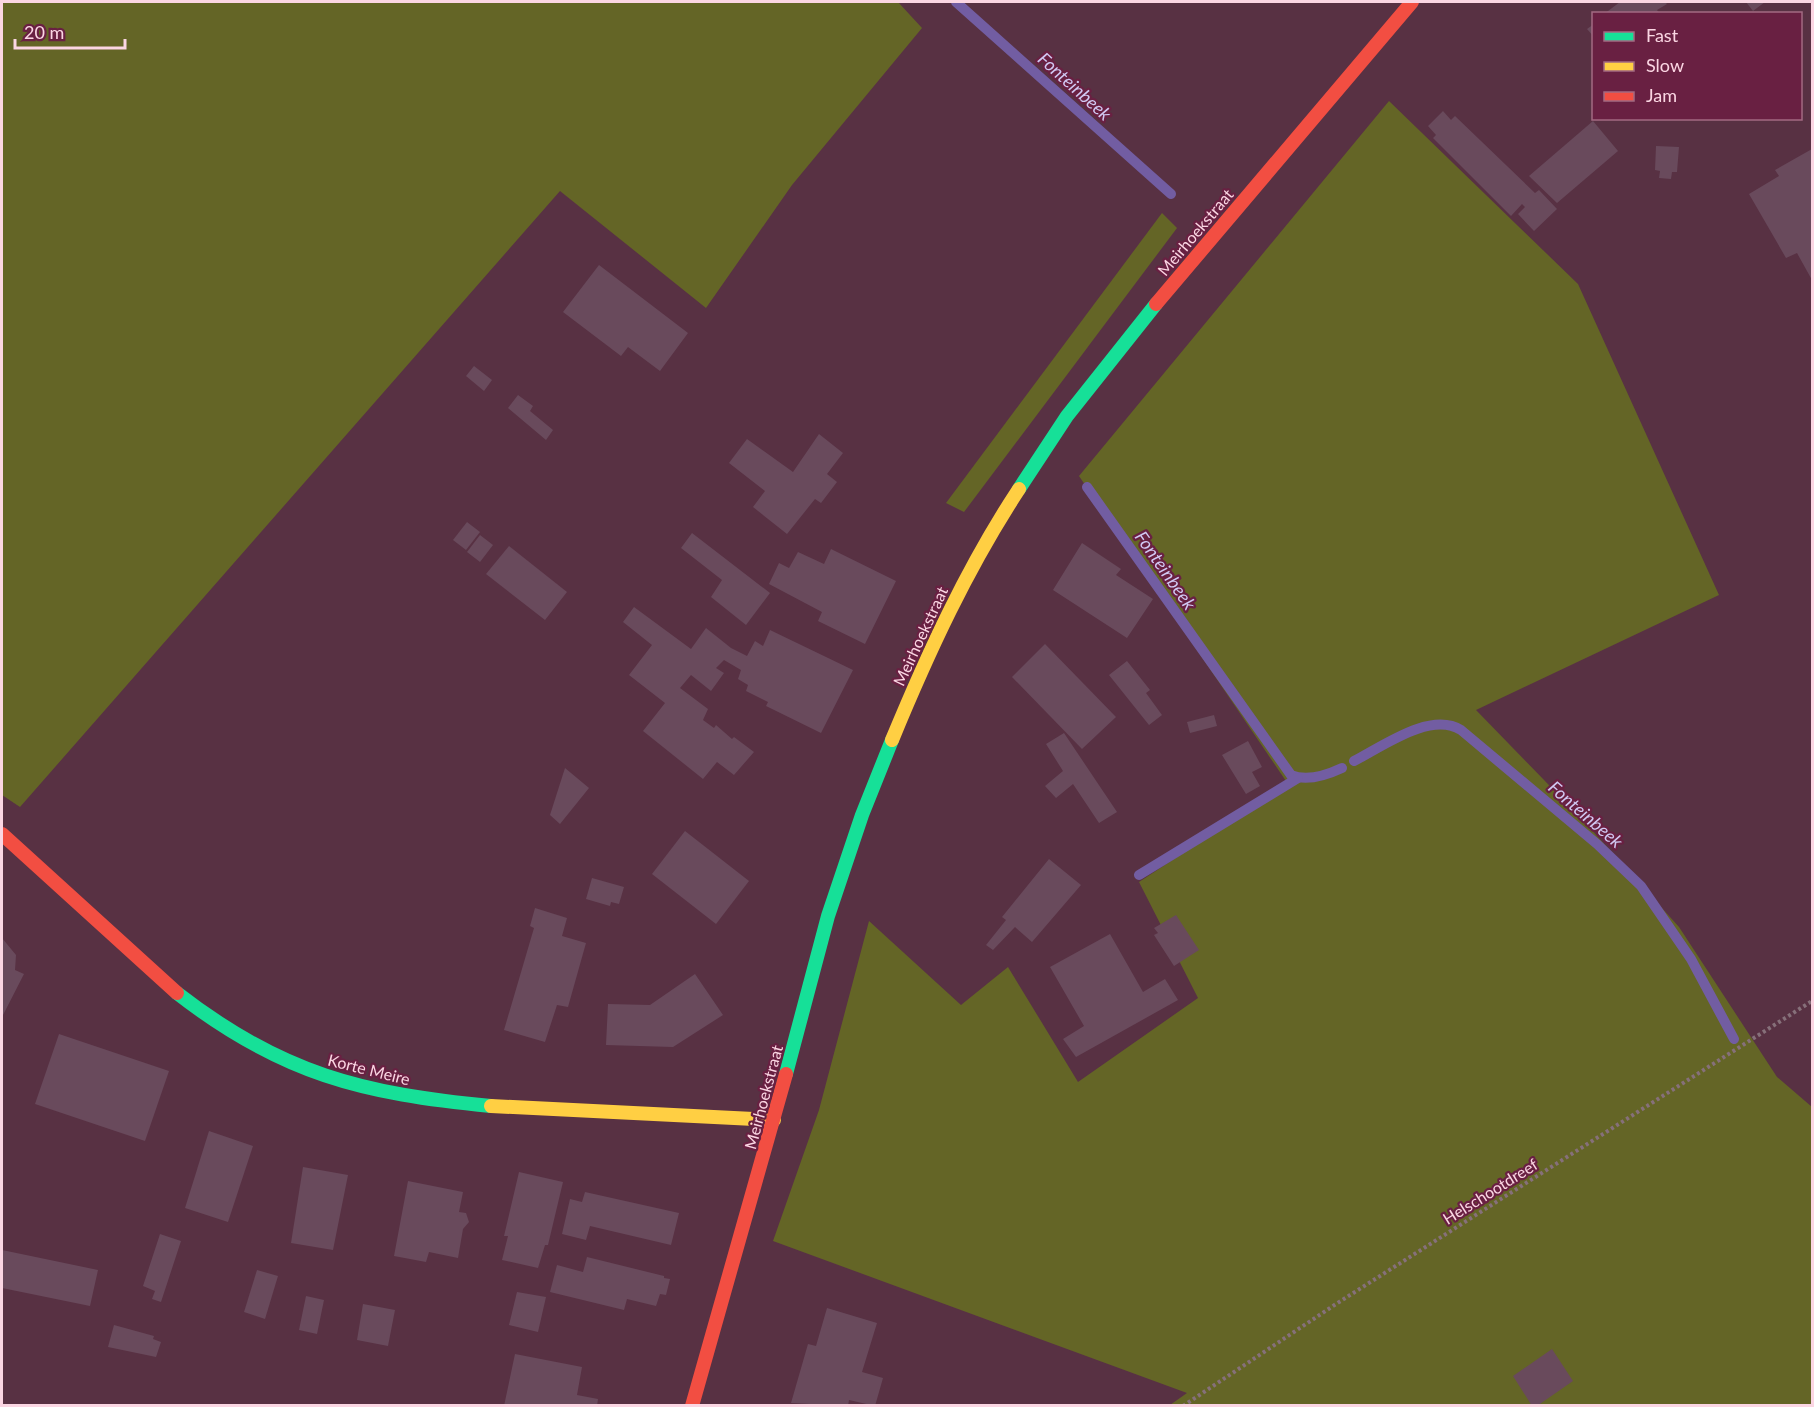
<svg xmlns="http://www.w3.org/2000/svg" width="1814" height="1407" viewBox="0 0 1814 1407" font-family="Lato,sans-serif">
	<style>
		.green { fill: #646526 }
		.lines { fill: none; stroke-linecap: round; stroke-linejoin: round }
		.stream { stroke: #725da2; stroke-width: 10 }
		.building { fill: #694a5c }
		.path { stroke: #86707a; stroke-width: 4; stroke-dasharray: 3 3; stroke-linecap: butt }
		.fast { stroke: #16e098; stroke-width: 14 }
		.slow { stroke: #ffcf43; stroke-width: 14 }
		.jam { stroke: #f24e42; stroke-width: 14 }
		.labels { text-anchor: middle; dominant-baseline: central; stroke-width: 4.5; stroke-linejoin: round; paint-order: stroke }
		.street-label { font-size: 16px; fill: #fbd6e3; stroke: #692042 }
		.water-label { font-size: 18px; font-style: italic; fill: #d1c8f2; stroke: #692042 }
	</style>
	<rect width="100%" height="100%" fill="#583143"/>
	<g class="green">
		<path d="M 2,2 L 898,2 L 922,28 L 792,185 L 706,308 L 560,191 L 20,807 L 2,795 Z"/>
		<path d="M 1389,101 L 1578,284 L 1719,595 L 1476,710 L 1579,816 L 1679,927 L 1777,1077 L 1812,1107 L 1812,1405 L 1170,1405 L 1187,1393 L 773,1241 L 819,1110 L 869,921 L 961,1005 L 1008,967 L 1078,1082 L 1198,998 L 1139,882 L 1288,784 L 1079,476 Z"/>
		<path d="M 1162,213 L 1177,228 L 964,512 L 946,503 Z"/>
	</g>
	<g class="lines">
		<g class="stream">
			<path d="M 956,2 L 1171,194"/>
			<path d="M 1087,487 L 1291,775 C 1307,782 1327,775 1342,768"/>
			<path d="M 1354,761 C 1383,746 1431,711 1461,730 L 1597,844 L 1641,886 L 1691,959 L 1734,1039"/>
			<path d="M 1139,875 L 1298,778"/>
		</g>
	</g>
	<g class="building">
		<path d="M 1620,2 L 1665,2 L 1667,4 L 1657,10 L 1660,14 L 1604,14 Z"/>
		<path d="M 1746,2 L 1765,2 L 1753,11 Z"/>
		<path d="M 1594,24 L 1594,37 L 1587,29 Z"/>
		<path d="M 1443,111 L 1451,120 L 1455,116 L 1535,193 L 1539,190 L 1557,209 L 1534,231 L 1518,214 L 1525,207 L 1522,204 L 1511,216 L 1433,138 L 1436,135 L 1428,126 Z"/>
		<path d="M 1593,121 L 1618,151 L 1557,203 L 1529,176 Z"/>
		<path d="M 1656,146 L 1679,147 L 1677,172 L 1672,172 L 1671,179 L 1659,178 L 1660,171 L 1655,170 Z"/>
		<path d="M 1812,149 L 1812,280 L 1797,253 L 1786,258 L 1749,194 L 1779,176 L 1775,170 Z"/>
		<path d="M 599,265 L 688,333 L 660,371 L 628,347 L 621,356 L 563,312 Z"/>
		<path d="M 474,366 L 492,380 L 484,391 L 466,376 Z"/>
		<path d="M 518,395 L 533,406 L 530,411 L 553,430 L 546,440 L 508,408 Z"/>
		<path d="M 819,434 L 843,453 L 827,474 L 837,482 L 821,503 L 815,499 L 787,534 L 753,507 L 765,491 L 729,463 L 747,439 L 793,472 Z"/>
		<path d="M 467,522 L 480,532 L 466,550 L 453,540 Z"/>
		<path d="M 692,533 L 770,593 L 746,625 L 711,597 L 722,580 L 681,548 Z"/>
		<path d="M 480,535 L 493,545 L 480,562 L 467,552 Z"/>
		<path d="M 1082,543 L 1121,569 L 1116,575 L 1153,599 L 1127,638 L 1053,590 Z"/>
		<path d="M 509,546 L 567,592 L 545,620 L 486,574 Z"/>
		<path d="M 831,549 L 896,581 L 865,644 L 818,621 L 822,612 L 769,584 L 779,563 L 789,568 L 798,552 L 824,564 Z"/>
		<path d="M 634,607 L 691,649 L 706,628 L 731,648 L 747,656 L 755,641 L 763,646 L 770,630 L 853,670 L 821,733 L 766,706 L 768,702 L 746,691 L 748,685 L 738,679 L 741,670 L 724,660 L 716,668 L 724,673 L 711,691 L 691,675 L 680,688 L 708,709 L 703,720 L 714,728 L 716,725 L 732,739 L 734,737 L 754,752 L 734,775 L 717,762 L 703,779 L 643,731 L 665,703 L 629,675 L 652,645 L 623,622 Z"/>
		<path d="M 1045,644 L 1116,717 L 1082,749 L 1012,677 Z"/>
		<path d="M 1127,661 L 1150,690 L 1146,693 L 1162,715 L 1149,725 L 1109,675 Z"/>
		<path d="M 1214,715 L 1217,726 L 1190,733 L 1187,722 Z"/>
		<path d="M 1064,733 L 1117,812 L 1099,823 L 1073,784 L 1056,798 L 1045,786 L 1063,771 L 1046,744 Z"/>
		<path d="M 1248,741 L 1262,767 L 1252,772 L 1260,786 L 1246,794 L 1222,755 Z"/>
		<path d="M 565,768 L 589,788 L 560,824 L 550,815 Z"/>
		<path d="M 685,831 L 749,881 L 716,924 L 652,874 Z"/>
		<path d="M 1049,859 L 1081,885 L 1032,942 L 1015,927 L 993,950 L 986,945 L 1006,920 L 1002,917 Z"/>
		<path d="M 592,878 L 624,887 L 619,904 L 611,902 L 610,906 L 586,899 Z"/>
		<path d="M 535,908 L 567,918 L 562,936 L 586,943 L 568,1007 L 557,1005 L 545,1042 L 504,1030 L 534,928 L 530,926 Z"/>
		<path d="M 1176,915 L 1199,950 L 1174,966 L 1154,935 L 1158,933 L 1154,928 Z"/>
		<path d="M 1110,934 L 1143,992 L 1165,979 L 1178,1000 L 1076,1057 L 1063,1039 L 1084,1026 L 1050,967 Z"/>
		<path d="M 2,938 L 16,955 L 15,970 L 24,974 L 2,1017 Z"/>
		<path d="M 695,974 L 723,1015 L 673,1047 L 606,1045 L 608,1004 L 650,1005 Z"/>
		<path d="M 59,1034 L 169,1071 L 145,1141 L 35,1104 Z"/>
		<path d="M 209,1131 L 253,1146 L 228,1222 L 185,1208 Z"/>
		<path d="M 303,1167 L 348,1175 L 333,1250 L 291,1243 Z"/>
		<path d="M 519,1172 L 563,1182 L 548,1245 L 545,1245 L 538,1268 L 502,1260 L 508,1236 L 504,1236 Z"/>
		<path d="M 408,1181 L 463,1192 L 459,1212 L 466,1213 L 469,1222 L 463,1229 L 458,1258 L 429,1252 L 426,1262 L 394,1256 Z"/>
		<path d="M 585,1192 L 679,1213 L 671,1245 L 590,1226 L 586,1240 L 562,1234 L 570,1199 L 582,1202 Z"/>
		<path d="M 160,1234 L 181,1241 L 161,1302 L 152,1299 L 155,1291 L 143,1286 Z"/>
		<path d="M 2,1250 L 98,1270 L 90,1306 L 2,1288 Z"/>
		<path d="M 587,1257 L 664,1276 L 664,1278 L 670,1279 L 666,1295 L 660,1294 L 656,1306 L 627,1299 L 624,1310 L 550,1292 L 557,1265 L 583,1272 Z"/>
		<path d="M 257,1270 L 278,1276 L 265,1319 L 244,1312 Z"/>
		<path d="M 517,1292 L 546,1297 L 538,1332 L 509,1325 Z"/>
		<path d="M 306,1296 L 324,1300 L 317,1334 L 299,1330 Z"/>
		<path d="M 363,1304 L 395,1310 L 388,1346 L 357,1340 Z"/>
		<path d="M 827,1308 L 877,1323 L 862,1372 L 883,1378 L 875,1406 L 849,1400 L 848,1406 L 791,1403 L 808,1344 L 816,1346 Z"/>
		<path d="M 114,1325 L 154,1336 L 153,1339 L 161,1342 L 156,1357 L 108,1347 Z"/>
		<path d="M 1552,1349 L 1573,1381 L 1537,1406 L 1532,1406 L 1513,1376 Z"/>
		<path d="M 515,1354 L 582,1367 L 577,1395 L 598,1399 L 597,1406 L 504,1406 Z"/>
	</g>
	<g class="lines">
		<path class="path" d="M 1183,1406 L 1336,1304 L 1812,1001"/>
		<g class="fast">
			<path d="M 1019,489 L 1067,416 L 1156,304"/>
			<path d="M 177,993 C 281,1074 363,1094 491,1106"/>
			<path d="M 786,1074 L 828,916 L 862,815 L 892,740"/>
		</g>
		<g class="slow">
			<path d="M 892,740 C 928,653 967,568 1019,489"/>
			<path d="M 491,1106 L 774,1120"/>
		</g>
		<g class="jam">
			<path d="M 1156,304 L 1412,2"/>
			<path d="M 2,834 L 177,993"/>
			<path d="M 692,1406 L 786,1074"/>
		</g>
	</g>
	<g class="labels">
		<g class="street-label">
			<text transform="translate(1195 232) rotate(-50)">Meirhoekstraat</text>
			<text transform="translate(920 636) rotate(-65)">Meirhoekstraat</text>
			<text transform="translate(369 1069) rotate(14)">Korte Meire</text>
			<text transform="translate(763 1097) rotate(-75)">Meirhoekstraat</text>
			<text transform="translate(1490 1191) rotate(-32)">Helschootdreef</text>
		</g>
		<g class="water-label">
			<text transform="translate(1075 86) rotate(42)">Fonteinbeek</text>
			<text transform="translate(1166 570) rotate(55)">Fonteinbeek</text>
			<text transform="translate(1586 814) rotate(41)">Fonteinbeek</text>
		</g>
	</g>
	<rect width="1814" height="1407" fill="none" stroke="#fbd6e3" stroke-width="6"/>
	<rect x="1592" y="12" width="210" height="108" fill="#692042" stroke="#a36982" stroke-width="1.5"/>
	<rect x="1604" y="32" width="30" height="9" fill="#16e098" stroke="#a36982" stroke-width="1.5"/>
	<text x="1646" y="42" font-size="18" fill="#fbd6e3">Fast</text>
	<rect x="1604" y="62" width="30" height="9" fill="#ffcf43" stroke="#a36982" stroke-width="1.5"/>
	<text x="1646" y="72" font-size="18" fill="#fbd6e3">Slow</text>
	<rect x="1604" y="92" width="30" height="9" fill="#f24e42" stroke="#a36982" stroke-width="1.5"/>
	<text x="1646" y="102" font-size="18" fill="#fbd6e3">Jam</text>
	<path d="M15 39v9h110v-9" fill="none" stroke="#fbd6e3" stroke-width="3"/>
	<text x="24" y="39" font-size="18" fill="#fbd6e3" stroke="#692042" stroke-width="4.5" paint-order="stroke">20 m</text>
</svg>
